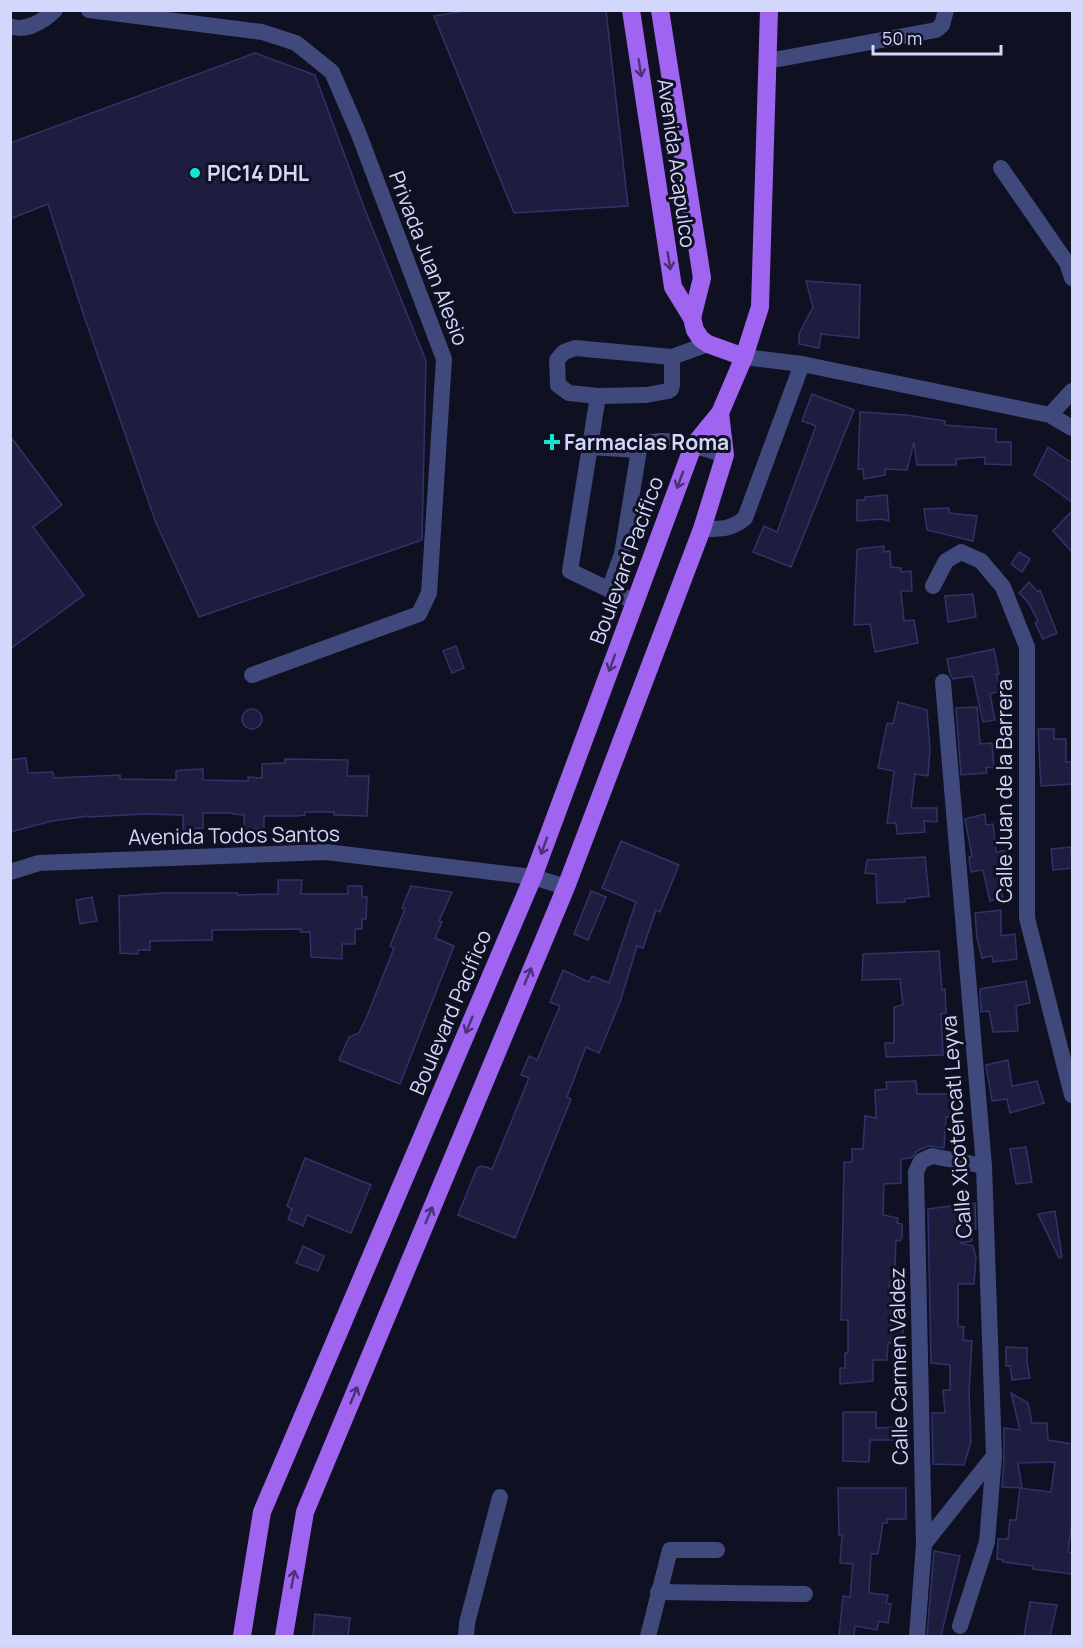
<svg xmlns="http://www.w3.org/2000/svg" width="1083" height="1647" viewBox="0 0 1083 1647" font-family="Manrope,sans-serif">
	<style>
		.building { fill: #1d1d40; stroke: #32326a; stroke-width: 1.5 }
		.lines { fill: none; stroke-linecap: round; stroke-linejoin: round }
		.minor { stroke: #3f497b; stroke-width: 16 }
		.major { stroke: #9f65f1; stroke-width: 18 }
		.oneway { stroke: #493274 }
		.poi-dot { fill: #15e5cf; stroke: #0f1021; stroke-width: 2 }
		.labels { text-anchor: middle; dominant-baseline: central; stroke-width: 6; stroke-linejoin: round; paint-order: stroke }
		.street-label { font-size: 21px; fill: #d3d7fb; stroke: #0f1021 }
		.poi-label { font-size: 21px; font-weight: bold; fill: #d3d7fb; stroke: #0f1021; text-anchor: start }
	</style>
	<rect width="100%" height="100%" fill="#0f1021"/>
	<g class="building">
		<path d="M 470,10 L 606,10 L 628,206 L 514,213 L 434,16 Z"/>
		<path d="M 255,53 L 315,75 L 365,210 L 426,361 L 422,540 L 199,617 L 156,523 L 82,310 L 48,204 L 10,219 L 10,143 Z"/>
		<path d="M 806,281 L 860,285 L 859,338 L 821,334 L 819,348 L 799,344 L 799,334 L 813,307 Z"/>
		<path d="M 812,394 L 854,410 L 791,567 L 753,552 L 764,526 L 777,532 L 816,426 L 802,421 Z"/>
		<path d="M 860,412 L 906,415 L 945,421 L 945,425 L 996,429 L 996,442 L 1011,442 L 1011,465 L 985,464 L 985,457 L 956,459 L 956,465 L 917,465 L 914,442 L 907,470 L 885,469 L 885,475 L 864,479 L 863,469 L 858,469 Z"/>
		<path d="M 10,436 L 62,505 L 33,527 L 84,595 L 10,649 Z"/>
		<path d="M 1048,447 L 1072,463 L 1072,502 L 1034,475 Z"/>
		<path d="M 887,495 L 889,521 L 881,519 L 857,521 L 857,500 L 865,500 L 865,497 Z"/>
		<path d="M 949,508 L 949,513 L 977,516 L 973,541 L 927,530 L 924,509 Z"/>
		<path d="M 1072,511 L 1072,552 L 1053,531 Z"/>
		<path d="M 884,546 L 884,552 L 890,551 L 891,567 L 901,568 L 901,572 L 911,571 L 912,591 L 901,591 L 904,621 L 914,620 L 918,643 L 875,652 L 870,624 L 854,625 L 857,550 L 858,549 Z"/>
		<path d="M 1019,552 L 1030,559 L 1022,572 L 1011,564 Z"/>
		<path d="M 1029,582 L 1038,592 L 1040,590 L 1057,633 L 1043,639 L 1035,623 L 1038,621 L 1028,602 L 1019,593 Z"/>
		<path d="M 973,594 L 976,617 L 948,622 L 945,596 Z"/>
		<path d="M 456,646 L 464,668 L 452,673 L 443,651 Z"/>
		<path d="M 994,649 L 999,674 L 996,674 L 1001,691 L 990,694 L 995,720 L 983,722 L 973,676 L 953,679 L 950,674 L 947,659 Z"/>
		<path d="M 898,702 L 927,710 L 930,749 L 928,776 L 915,774 L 911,808 L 937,808 L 937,822 L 924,821 L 925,832 L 897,834 L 896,823 L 887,823 L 894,771 L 878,768 L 887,723 L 893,724 Z"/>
		<path d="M 977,707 L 980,744 L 992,743 L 994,768 L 986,767 L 987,773 L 961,775 L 956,708 Z"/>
		<circle cx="252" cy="719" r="10"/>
		<path d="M 1038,729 L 1054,729 L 1054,739 L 1066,739 L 1066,762 L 1072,762 L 1072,784 L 1041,786 Z"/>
		<path d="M 26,758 L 28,773 L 53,772 L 54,778 L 120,775 L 120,779 L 176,780 L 176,771 L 183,770 L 203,769 L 203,780 L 248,781 L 248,777 L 262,778 L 262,764 L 285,763 L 285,759 L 348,760 L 347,776 L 369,776 L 367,816 L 334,815 L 334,812 L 305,812 L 305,815 L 297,816 L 264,816 L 264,829 L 244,829 L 244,815 L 233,814 L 233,813 L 203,813 L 203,828 L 183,829 L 183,815 L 144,814 L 89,817 L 88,816 L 52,821 L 10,832 L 10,760 Z"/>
		<path d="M 985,814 L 986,825 L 993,824 L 996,852 L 1008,850 L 1011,870 L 997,873 L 1003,897 L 990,901 L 983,870 L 971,872 L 969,857 L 972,856 L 965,819 Z"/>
		<path d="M 621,841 L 679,865 L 660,912 L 656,910 L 643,948 L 637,946 L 620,1002 L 599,1053 L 586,1047 L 567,1097 L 571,1099 L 515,1238 L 458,1215 L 477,1168 L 482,1166 L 492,1169 L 529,1078 L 521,1075 L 529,1056 L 537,1060 L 560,1006 L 550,1002 L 563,970 L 589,982 L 592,976 L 609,983 L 636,902 L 602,888 Z"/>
		<path d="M 1071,847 L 1072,868 L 1053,870 L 1051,849 Z"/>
		<path d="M 925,857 L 929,896 L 905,899 L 905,902 L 877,903 L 876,874 L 865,873 L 867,860 Z"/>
		<path d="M 278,880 L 302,880 L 301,894 L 348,894 L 348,886 L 362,886 L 362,897 L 367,897 L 366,919 L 362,919 L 362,929 L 355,929 L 355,944 L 342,944 L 342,959 L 311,957 L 310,932 L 301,932 L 301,929 L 212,930 L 212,940 L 150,941 L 150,950 L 138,950 L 138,954 L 120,953 L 119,896 L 163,893 L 237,893 L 237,895 L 278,894 Z"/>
		<path d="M 411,886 L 452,892 L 439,921 L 442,922 L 435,938 L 454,946 L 400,1084 L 339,1060 L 349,1037 L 359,1033 L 367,1016 L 394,948 L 390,946 L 405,909 L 402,908 Z"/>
		<path d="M 591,891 L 606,897 L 588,940 L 574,934 Z"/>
		<path d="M 92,897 L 97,921 L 80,924 L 76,900 Z"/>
		<path d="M 1001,910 L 1001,936 L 1015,934 L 1017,959 L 993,962 L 992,956 L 982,958 L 977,938 L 975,913 Z"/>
		<path d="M 939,951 L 942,990 L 945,989 L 946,1013 L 941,1014 L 943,1055 L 886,1057 L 885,1043 L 894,1043 L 894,1007 L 903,1005 L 900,979 L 862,980 L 863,954 Z"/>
		<path d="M 1026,981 L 1030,1003 L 1016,1006 L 1018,1031 L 993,1032 L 989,1011 L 981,1012 L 980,989 Z"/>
		<path d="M 1008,1060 L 1012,1086 L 1037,1081 L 1044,1103 L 1010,1113 L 1007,1099 L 992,1101 L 986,1065 Z"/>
		<path d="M 916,1081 L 917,1094 L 962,1094 L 964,1115 L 946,1117 L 944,1148 L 928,1146 L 917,1151 L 911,1158 L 901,1159 L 901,1183 L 884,1184 L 883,1215 L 898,1218 L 897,1223 L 902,1224 L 902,1237 L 900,1241 L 896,1240 L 895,1265 L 889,1286 L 893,1286 L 891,1311 L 903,1312 L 903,1336 L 897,1335 L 898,1342 L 888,1343 L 887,1360 L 873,1360 L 873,1381 L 840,1384 L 840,1368 L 845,1368 L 845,1353 L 848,1353 L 848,1320 L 841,1320 L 844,1162 L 852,1162 L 852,1149 L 863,1149 L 865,1116 L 876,1118 L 875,1090 L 887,1089 L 886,1082 Z"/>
		<path d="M 1026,1147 L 1032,1182 L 1016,1184 L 1010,1149 Z"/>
		<path d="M 305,1158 L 371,1185 L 351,1233 L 307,1215 L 303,1226 L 288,1219 L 292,1209 L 287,1206 Z"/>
		<path d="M 975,1203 L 976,1229 L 971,1230 L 972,1241 L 959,1243 L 973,1246 L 976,1257 L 974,1284 L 958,1284 L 958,1326 L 964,1327 L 963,1340 L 972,1341 L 969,1391 L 971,1442 L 964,1465 L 933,1464 L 932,1413 L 945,1413 L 943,1390 L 950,1390 L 950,1365 L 931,1363 L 928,1209 Z"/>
		<path d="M 1055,1211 L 1062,1257 L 1059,1258 L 1038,1214 Z"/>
		<path d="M 303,1246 L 324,1256 L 318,1271 L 296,1263 Z"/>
		<path d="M 1006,1347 L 1027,1348 L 1027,1363 L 1030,1378 L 1012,1380 L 1010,1366 L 1006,1366 Z"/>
		<path d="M 1011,1393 L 1028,1403 L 1032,1423 L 1047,1423 L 1048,1440 L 1072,1444 L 1072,1520 L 1068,1552 L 1072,1553 L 1072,1574 L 1033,1569 L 1033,1566 L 1003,1562 L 1003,1560 L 997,1559 L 998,1539 L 1008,1539 L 1010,1520 L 1016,1520 L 1020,1488 L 1051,1492 L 1055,1462 L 1018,1463 L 1022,1488 L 1002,1487 L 1004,1457 L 1004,1428 L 1020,1430 Z"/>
		<path d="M 843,1412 L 876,1412 L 876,1428 L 900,1427 L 900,1440 L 870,1440 L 869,1462 L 843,1461 Z"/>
		<path d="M 838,1488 L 906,1488 L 906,1519 L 887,1519 L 887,1523 L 883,1523 L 878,1554 L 871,1554 L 869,1593 L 888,1595 L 886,1603 L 891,1604 L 888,1623 L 879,1621 L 877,1630 L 855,1626 L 854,1636 L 839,1636 L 843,1596 L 850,1597 L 853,1564 L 840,1563 L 842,1535 L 839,1535 Z"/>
		<path d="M 934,1551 L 960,1556 L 941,1636 L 927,1636 Z"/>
		<path d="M 1030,1602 L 1057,1605 L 1050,1636 L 1024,1636 Z"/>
		<path d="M 315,1614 L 350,1618 L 348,1636 L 313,1636 Z"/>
	</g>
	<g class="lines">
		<g class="minor">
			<path d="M 89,10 L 262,32 L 296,43 L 332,72 L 358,132 L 444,359 L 429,593 L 419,614 L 252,675"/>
			<path d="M 10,26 C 25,33 45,20 55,10"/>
			<path d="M 768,61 L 936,30 L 942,25 L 946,10"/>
			<path d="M 1001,168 L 1067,263 L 1072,278"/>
			<path d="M 744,357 L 802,364 L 1050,415 L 1072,428"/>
			<path d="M 598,396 L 646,395 L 668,391 L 671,389 L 672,385 L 672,357"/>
			<path d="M 1050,415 L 1072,391"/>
			<path d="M 590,447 L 639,450"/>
			<path d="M 702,529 C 719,529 731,530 745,518 L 802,364"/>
			<path d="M 933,586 L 946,561 L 961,552 L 981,561 L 1003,587 L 1027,647 L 1027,918 L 1072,1095"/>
			<path d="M 609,590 L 622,554 L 639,450 C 652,430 705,449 725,455"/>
			<path d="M 635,602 L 570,571 L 598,396 L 569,393 L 558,385 L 557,360 L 564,352 L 575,348 L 672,357 L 708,344"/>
			<path d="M 10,872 L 39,863 L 326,852 L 533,877 L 566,887"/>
			<path d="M 924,1544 L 994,1456 L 984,1166 L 943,682"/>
			<path d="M 658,1592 L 805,1594"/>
			<path d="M 960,1626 L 987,1542 L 994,1456"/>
			<path d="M 466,1636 L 467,1623 L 500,1497"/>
			<path d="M 648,1636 L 670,1550 L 717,1550"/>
			<path d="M 917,1636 L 924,1544 L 916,1172 L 921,1161 L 932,1156 L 984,1166"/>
		</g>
		<g class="major">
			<path d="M 631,10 L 673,287 L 692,318 L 695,330 L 701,339 L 708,344 L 744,357"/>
			<path d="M 660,10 L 702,278 L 692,318"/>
			<path d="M 242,1636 L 262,1512 L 533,877 L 693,446 L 720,413 L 744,357 L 760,307 L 769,10"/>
			<path d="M 284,1636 L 305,1512 L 566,887 L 702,529 L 725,455 L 720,413"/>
		</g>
	</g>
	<defs><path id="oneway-shaft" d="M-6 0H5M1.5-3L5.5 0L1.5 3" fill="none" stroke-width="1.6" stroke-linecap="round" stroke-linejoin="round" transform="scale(1.5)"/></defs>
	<g class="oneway">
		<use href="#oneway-shaft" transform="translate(640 68) rotate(81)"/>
		<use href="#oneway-shaft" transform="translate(669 261) rotate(81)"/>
		<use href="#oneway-shaft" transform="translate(680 480) rotate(110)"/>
		<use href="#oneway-shaft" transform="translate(612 663) rotate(110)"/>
		<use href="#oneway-shaft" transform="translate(544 846) rotate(110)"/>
		<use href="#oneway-shaft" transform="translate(528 976) rotate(-67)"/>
		<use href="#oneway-shaft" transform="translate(469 1025) rotate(113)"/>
		<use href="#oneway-shaft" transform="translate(429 1215) rotate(-67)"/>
		<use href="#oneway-shaft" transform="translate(354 1395) rotate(-67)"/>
		<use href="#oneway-shaft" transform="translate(293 1579) rotate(-79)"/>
	</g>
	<g class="poi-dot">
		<circle cx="195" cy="173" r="6"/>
		<path d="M549 433h6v6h6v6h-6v6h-6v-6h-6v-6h6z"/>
	</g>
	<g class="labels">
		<g class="street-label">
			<text transform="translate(677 163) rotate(82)">Avenida Acapulco</text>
			<text transform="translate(429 258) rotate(69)">Privada Juan Alesio</text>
			<text transform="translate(626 560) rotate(-70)">Boulevard Pacífico</text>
			<text transform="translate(1004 791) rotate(-90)">Calle Juan de la Barrera</text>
			<text transform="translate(234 835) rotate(-1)">Avenida Todos Santos</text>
			<text transform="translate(450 1012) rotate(-67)">Boulevard Pacífico</text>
			<text transform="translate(956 1127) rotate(-94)">Calle Xicoténcatl Leyva</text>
			<text transform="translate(898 1366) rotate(-91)">Calle Carmen Valdez</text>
		</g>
		<g class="poi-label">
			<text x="207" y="173">PIC14 DHL</text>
			<text x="564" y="442">Farmacias Roma</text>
		</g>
	</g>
	<rect width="1083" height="1647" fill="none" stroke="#d3d7fb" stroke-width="24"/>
	<path d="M873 45v9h128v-9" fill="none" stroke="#d3d7fb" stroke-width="3"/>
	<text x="882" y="45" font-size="18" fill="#d3d7fb" stroke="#0f1021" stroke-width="4.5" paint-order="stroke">50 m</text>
</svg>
